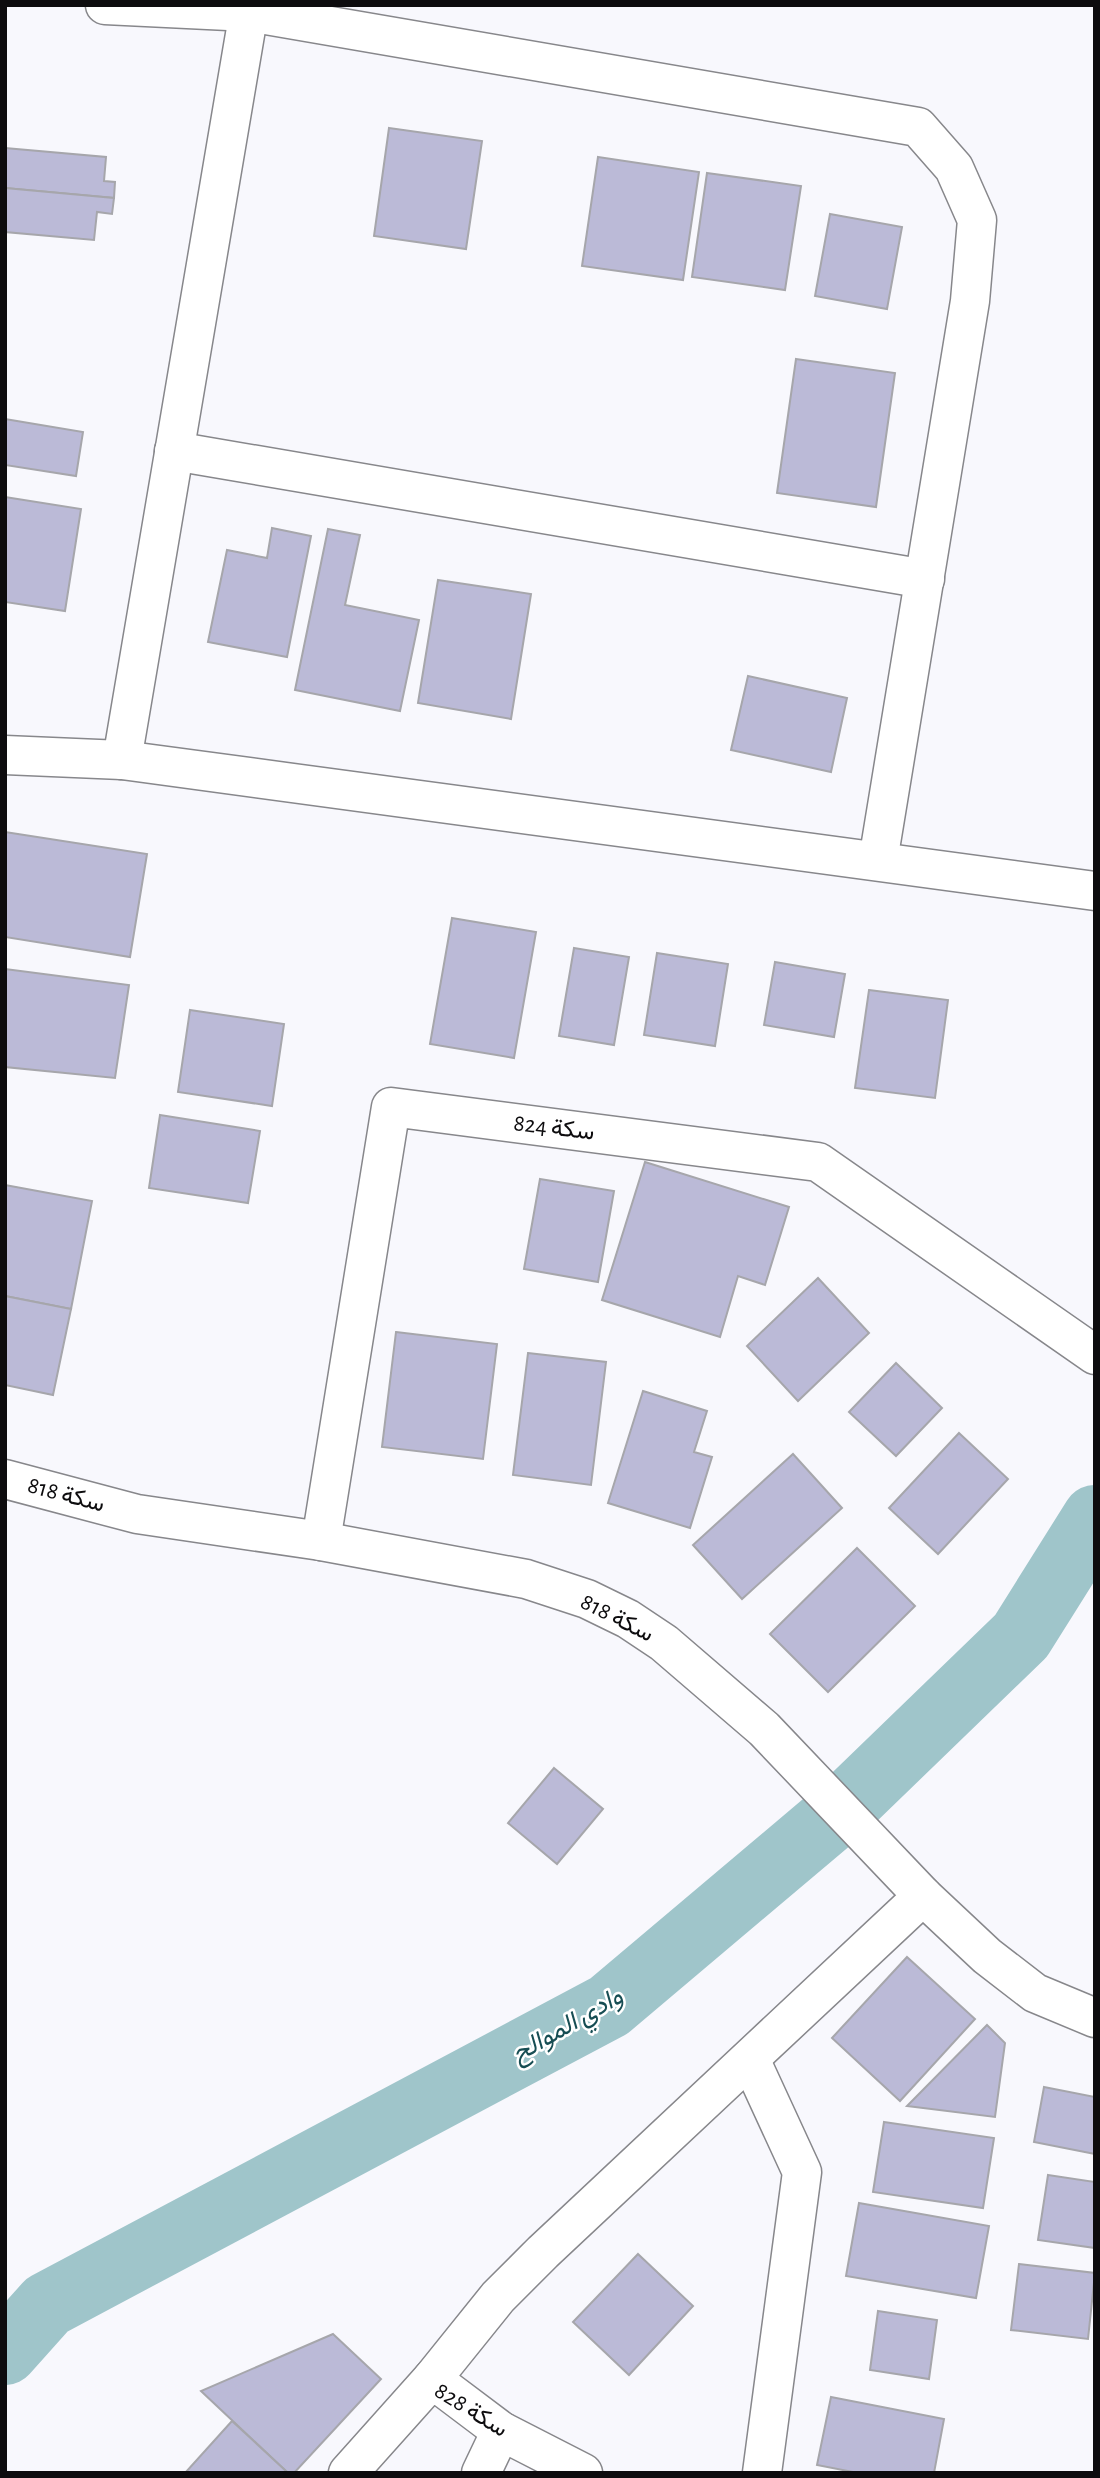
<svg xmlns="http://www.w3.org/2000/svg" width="1100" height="2478" viewBox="0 0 1100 2478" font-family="'Alegreya Sans',Vazirmatn,sans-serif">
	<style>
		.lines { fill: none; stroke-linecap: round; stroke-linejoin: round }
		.river { stroke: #9fc5ca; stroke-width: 66 }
		.building { fill: #bbbad7; stroke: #a6a6ab; stroke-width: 2 }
		.minor-casing { stroke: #87878b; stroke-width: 41 }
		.minor { stroke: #fff; stroke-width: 38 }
		.labels { text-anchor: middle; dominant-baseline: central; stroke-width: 5; stroke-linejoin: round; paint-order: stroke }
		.street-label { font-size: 24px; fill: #0d0c0e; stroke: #fff }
		.water-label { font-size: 26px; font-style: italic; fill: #164d53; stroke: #fff }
	</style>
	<rect width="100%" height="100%" fill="#f8f8fd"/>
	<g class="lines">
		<path class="river" d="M 5,2352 L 47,2305 L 609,2006 L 840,1811 L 1021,1636 L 1095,1518"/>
	</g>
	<g class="building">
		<path d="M 389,128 L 482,141 L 466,249 L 374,236 Z"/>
		<path d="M 5,148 L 106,157 L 104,181 L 115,182 L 114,198 L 5,188 Z"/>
		<path d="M 598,157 L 699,172 L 683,280 L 582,266 Z"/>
		<path d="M 707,173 L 801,186 L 785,290 L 692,277 Z"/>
		<path d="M 5,188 L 114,198 L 112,214 L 97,212 L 94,240 L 5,232 Z"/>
		<path d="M 830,214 L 902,227 L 887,309 L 815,296 Z"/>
		<path d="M 796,359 L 895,373 L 876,507 L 777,493 Z"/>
		<path d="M 5,419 L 83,432 L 76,476 L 5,465 Z"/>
		<path d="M 5,497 L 81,509 L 65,611 L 5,602 Z"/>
		<path d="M 272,528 L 311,536 L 287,657 L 208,642 L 227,550 L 267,558 Z"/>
		<path d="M 328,529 L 360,535 L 345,605 L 419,620 L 400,711 L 295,690 Z"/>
		<path d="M 438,580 L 531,594 L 511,719 L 418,703 Z"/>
		<path d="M 748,676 L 847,698 L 831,772 L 731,750 Z"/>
		<path d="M 5,832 L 147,854 L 130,957 L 5,937 Z"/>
		<path d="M 452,918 L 536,932 L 514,1058 L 430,1044 Z"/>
		<path d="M 574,948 L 629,957 L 614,1045 L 559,1036 Z"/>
		<path d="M 657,953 L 728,964 L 715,1046 L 644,1035 Z"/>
		<path d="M 775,962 L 845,974 L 834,1037 L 764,1025 Z"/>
		<path d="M 5,969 L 129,985 L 115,1078 L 5,1067 Z"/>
		<path d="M 869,990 L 948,1000 L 935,1098 L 855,1088 Z"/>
		<path d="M 190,1010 L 284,1024 L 272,1106 L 178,1092 Z"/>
		<path d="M 160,1115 L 260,1131 L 248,1203 L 149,1188 Z"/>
		<path d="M 645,1162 L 789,1207 L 765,1285 L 738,1276 L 720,1337 L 602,1300 Z"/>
		<path d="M 540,1179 L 614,1191 L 598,1282 L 524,1269 Z"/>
		<path d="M 5,1185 L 92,1201 L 71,1309 L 5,1296 Z"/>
		<path d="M 818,1278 L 869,1333 L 798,1401 L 747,1346 Z"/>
		<path d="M 5,1296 L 71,1309 L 53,1395 L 5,1385 Z"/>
		<path d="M 396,1332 L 497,1344 L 483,1459 L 382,1447 Z"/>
		<path d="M 528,1353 L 606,1362 L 591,1485 L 513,1475 Z"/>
		<path d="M 896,1363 L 942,1408 L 896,1456 L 849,1412 Z"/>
		<path d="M 643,1391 L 707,1411 L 694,1452 L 712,1457 L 690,1528 L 608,1503 Z"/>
		<path d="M 959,1433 L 1008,1479 L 938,1554 L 889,1508 Z"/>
		<path d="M 793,1454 L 842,1508 L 742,1599 L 693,1545 Z"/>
		<path d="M 857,1548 L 915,1606 L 828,1692 L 770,1634 Z"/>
		<path d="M 554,1768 L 603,1809 L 557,1864 L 508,1823 Z"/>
		<path d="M 907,1957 L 975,2019 L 900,2101 L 832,2038 Z"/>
		<path d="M 987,2025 L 1005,2043 L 995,2117 L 907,2106 Z"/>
		<path d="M 1044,2087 L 1095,2097 L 1095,2154 L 1034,2142 Z"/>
		<path d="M 884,2122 L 994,2138 L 983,2208 L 873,2192 Z"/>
		<path d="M 1048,2175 L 1095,2182 L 1095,2248 L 1038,2240 Z"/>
		<path d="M 859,2203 L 989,2226 L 976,2298 L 846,2276 Z"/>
		<path d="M 638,2254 L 693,2306 L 629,2375 L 573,2322 Z"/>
		<path d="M 1019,2264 L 1095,2273 L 1088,2339 L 1011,2330 Z"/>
		<path d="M 878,2311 L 937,2320 L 929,2379 L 870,2370 Z"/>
		<path d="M 333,2334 L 381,2379 L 294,2473 L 288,2473 L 201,2391 Z"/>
		<path d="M 831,2397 L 944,2419 L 934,2473 L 858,2473 L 817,2465 Z"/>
		<path d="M 232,2421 L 287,2472 L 287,2473 L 185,2473 Z"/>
	</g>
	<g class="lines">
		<defs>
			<g id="minor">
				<path d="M 105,5 L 249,12 L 918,127 L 954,168 L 977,220 L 970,301 L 878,861"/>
				<path d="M 174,451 L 925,579"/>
				<path d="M 5,755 L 122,760 L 1095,891"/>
				<path d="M 122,760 L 250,5"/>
				<path d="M 5,1479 L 137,1514 L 321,1541 L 526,1579 L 587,1599 L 628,1619 L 664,1643 L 764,1729 L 923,1896 L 987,1956 L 1035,1993 L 1095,2018"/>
				<path d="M 321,1541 L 391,1107 L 818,1162 L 1095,1355"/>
				<path d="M 750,2059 L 802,2172 L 762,2473"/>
				<path d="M 432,2379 L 498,2297 L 543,2252 L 923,1896"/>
				<path d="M 348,2473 L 432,2379 L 501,2431 L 583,2473"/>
				<path d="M 481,2473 L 501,2431"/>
			</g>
		</defs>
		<use href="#minor" class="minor-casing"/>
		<use href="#minor" class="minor"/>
	</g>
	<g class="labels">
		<g class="street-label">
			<text transform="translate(554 1128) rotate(7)">سكة 824</text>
			<text transform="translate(66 1495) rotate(15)">سكة 818</text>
			<text transform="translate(617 1618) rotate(27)">سكة 818</text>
			<text transform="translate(471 2410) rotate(32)">سكة 828</text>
		</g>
		<g class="water-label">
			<text transform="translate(567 2025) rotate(-30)">وادي الموالح</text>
		</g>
	</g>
	<rect width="1100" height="2478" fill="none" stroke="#0d0c0e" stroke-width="14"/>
</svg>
